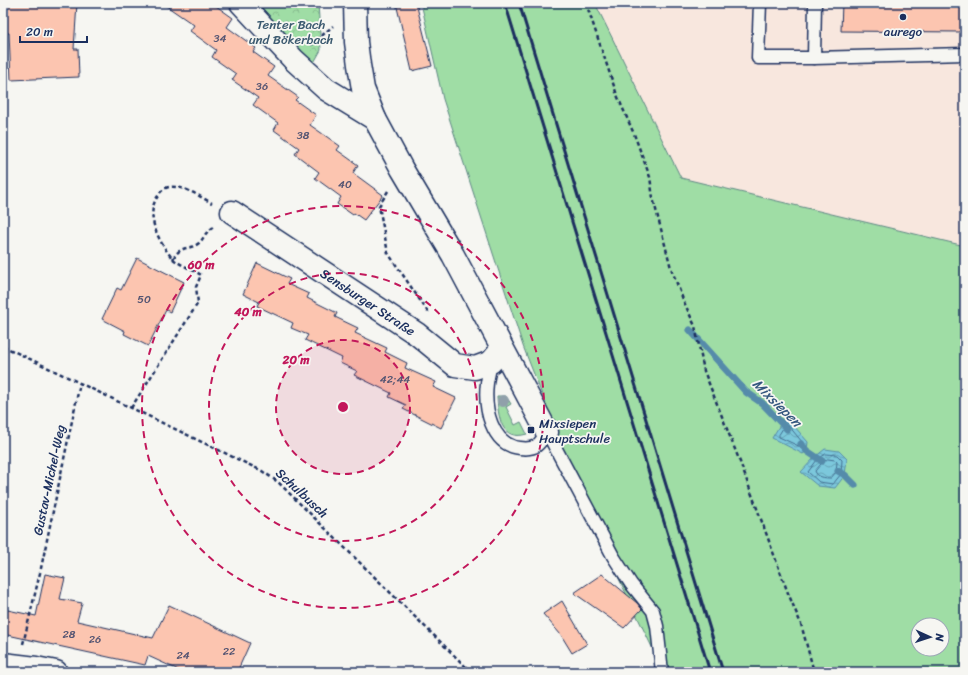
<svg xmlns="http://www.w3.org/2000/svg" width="968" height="675" viewBox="0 0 968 675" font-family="Sriracha,sans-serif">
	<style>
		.built { fill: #f8e7de }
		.green { fill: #9fdda5; stroke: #5d8682; fill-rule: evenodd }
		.forest { fill: url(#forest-crowns); stroke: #5d8682 }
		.water { fill: url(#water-waves); stroke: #558baa }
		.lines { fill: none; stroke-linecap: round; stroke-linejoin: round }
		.shore { stroke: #426c90; stroke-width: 1 }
		.stream { stroke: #558baa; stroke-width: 7 }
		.building { fill: #fcc5b0; stroke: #1b2f5e }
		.service-casing { stroke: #1b2f5e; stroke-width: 15 }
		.minor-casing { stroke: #1b2f5e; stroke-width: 25 }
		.path { stroke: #1b2f5e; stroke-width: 2.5; stroke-dasharray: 4 3; stroke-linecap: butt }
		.service { stroke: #f6f6f2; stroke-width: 12 }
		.minor { stroke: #f6f6f2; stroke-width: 22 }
		.rail { stroke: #1b2f5e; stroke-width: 3 }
		.tree { fill: #90a0aa }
		.ring { fill: none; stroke: #c2185b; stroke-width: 2; stroke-dasharray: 7 5 }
		.poi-dot { fill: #1b2f5e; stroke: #f6f6f2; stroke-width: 1.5 }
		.labels { text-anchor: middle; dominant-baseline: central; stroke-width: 3.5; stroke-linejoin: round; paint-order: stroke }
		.number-label { font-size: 11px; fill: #535472 }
		.park-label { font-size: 13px; fill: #3c5a70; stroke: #f6f6f2 }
		.poi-label { font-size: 13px; fill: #1b2f5e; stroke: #f6f6f2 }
		.street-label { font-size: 13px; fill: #1b2f5e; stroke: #f6f6f2 }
		.water-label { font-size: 14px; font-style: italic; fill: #33557e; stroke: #f6f6f2 }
		.centre { fill: #c2185b; stroke: #f6f6f2; stroke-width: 2 }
		.ring-label { font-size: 12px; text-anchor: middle; font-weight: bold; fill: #c2185b; stroke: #f6f6f2; stroke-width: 3.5; stroke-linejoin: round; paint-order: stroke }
	</style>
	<defs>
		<pattern id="forest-crowns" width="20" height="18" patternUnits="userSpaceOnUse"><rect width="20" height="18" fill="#9fdda5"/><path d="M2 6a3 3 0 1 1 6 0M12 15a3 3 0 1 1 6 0" fill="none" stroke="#88be90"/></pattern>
		<pattern id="water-waves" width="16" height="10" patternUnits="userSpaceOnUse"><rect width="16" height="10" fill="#7cc8dc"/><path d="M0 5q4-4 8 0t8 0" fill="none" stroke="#65a3b6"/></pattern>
	</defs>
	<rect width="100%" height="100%" fill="#f6f6f2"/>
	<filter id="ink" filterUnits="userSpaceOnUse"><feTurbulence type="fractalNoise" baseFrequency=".025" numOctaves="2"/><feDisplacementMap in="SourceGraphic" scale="8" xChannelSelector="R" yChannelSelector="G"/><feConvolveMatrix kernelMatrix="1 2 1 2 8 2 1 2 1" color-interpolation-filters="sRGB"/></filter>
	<g filter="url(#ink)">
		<path class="built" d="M 595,3 L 965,3 L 965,246 L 681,178 Z"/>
		<g class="green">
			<path d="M 421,3 L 595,3 L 681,178 L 965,246 L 965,672 L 664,672 L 593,525 L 523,346 L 443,99 ZM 918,625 L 942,625 L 942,649 L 918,649 Z"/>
			<path d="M 497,396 L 506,396 L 511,404 L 506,407 L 515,425 L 521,422 L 527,434 C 500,442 498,415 497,396 Z"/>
		</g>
		<path class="forest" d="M 227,3 L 318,3 L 321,50 L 307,75 L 292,74 Z"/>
		<g class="water">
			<path d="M 787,418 L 808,442 L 807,451 L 803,454 L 772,438 L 781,423 Z"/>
			<path d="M 825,449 L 839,451 L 847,459 L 845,475 L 835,488 L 818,486 L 801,472 L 815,457 Z"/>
		</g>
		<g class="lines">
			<g class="shore">
				<path d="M 786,424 L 788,425 L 803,443 L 803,448 L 779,437 L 779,435 Z"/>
				<path d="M 826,454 L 837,455 L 842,460 L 841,474 L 833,484 L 819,482 L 808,472 L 817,460 Z"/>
				<path d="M 828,459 L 835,460 L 837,462 L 836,472 L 831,478 C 824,478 817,477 815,471 L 821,464 Z"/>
			</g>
			<g class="stream">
				<path d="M 690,330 L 746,392 L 762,403 L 787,429"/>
				<path d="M 801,444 L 807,451 L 822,461"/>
				<path d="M 838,471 L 845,475 L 855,485"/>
			</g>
		</g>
		<g class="building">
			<path d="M 3,3 L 77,3 L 74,49 L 78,49 L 79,77 L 11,80 L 9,33 L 3,33 Z"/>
			<path d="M 162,3 L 212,3 L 233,18 L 227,27 L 256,48 L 253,52 L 274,67 L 268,76 L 298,97 L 295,100 L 316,115 L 310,125 L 340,146 L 337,150 L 358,165 L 353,173 L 383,195 L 364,220 L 354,213 L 353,215 L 337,204 L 341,197 L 315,178 L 319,172 L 295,154 L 299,148 L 274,130 L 278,123 L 253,105 L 258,98 L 232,80 L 236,74 L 212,57 L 216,50 L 190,31 L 194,25 Z"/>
			<path d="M 396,3 L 416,3 L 432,66 L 412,71 Z"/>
			<path d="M 842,3 L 964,3 L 963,32 L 841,31 Z"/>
			<path d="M 137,258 L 184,282 L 170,312 L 166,310 L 148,346 L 124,334 L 125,331 L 102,319 L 117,288 L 121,290 Z"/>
			<path d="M 257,263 L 290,279 L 287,284 L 309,294 L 307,298 L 337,313 L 335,317 L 358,328 L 355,333 L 387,348 L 385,352 L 407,363 L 405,368 L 436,382 L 433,387 L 456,398 L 441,428 L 403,409 L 406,405 L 389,397 L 391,393 L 354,375 L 357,371 L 340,363 L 342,358 L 305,340 L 308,335 L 291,328 L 293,323 L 257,306 L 259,302 L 243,294 Z"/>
			<path d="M 45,574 L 65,578 L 60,599 L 82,603 L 77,621 L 153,638 L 169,605 L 250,643 L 237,672 L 183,672 L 148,656 L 145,665 L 3,634 L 3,609 L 36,616 Z"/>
			<path d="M 602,574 L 637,603 L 642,609 L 624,628 L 574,593 Z"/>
			<path d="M 562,601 L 587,644 L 572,653 L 561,635 L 543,614 Z"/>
		</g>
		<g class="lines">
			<defs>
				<g id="service">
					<path d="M 760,3 L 758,58 L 814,58"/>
					<path d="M 815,3 L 814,58 L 965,54"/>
					<path d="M 491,362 C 490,369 488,376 487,383 C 484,408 491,445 520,448 C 536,450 539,445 547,432"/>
					<path d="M 547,432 L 613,556 L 631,584 L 653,611 L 657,626 L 662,672"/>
				</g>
				<g id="minor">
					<path d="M 241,3 L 294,60 L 326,89 L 375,119"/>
					<path d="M 355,3 L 356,42 L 359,65 L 363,89 L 375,119 L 402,169 L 453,255 L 547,432"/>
					<path id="s1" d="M 232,212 L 417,334 L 455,365 L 475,368 L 491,362 L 502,349"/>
					<path d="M 3,664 L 36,668 L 56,672"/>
				</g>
			</defs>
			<use href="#service" class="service-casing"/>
			<use href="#minor" class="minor-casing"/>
			<g class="path">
				<path d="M 586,3 L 617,95 L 634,134 L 650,177 L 653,198 L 671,268 L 684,302 L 695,326 L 704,371 L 740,462 L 788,593 L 801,624 L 814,672"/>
				<path d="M 311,45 L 333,26"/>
				<path d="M 388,191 L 379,206 L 388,253 L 428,312 L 427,314"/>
				<path d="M 173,259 C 181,244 189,251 199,243 C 202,240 203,238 205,235 C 207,231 211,229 215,226"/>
				<path d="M 3,346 L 262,471 L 278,482 L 471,672"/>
				<path d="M 131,408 L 198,303 L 196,287 L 201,275 C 194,270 178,264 172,258 C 159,242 144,215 158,196 C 160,192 164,188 169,187 C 184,185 200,197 212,203"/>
				<path d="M 23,644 L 40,573 L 80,383"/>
			</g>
			<use href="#service" class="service"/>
			<use href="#minor" class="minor"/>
			<g class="rail">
				<path d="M 505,3 L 710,672"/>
				<path d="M 519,3 L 723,672"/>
			</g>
		</g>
		<circle class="tree" cx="503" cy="401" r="6"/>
	</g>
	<circle cx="343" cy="407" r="67" fill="#c2185b" fill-opacity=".12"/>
	<g class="ring">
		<circle cx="343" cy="407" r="67"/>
		<circle cx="343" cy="407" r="134"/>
		<circle cx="343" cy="407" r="201"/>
	</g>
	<g class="poi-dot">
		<circle cx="903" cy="17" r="4"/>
		<rect x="527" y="426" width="8" height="8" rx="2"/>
	</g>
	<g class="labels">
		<g class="number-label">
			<text x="220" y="38">34</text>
			<text x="262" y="86">36</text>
			<text x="303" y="135">38</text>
			<text x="345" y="184">40</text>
			<text x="144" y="299">50</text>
			<text x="395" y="379">42;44</text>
			<text x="69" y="634">28</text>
			<text x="95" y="639">26</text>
			<text x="229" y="651">22</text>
			<text x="183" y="655">24</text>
		</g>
		<g class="park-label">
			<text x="291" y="24">Tenter Bach<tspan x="291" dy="15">und Bökerbach</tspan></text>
		</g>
		<g class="poi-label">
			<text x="903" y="31">aurego</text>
			<text x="539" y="423" text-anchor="start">Mixsiepen<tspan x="539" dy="15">Hauptschule</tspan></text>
		</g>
		<g class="street-label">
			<text stroke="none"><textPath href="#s1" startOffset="163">Sensburger Straße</textPath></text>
			<text transform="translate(49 480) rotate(-78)">Gustav-Michel-Weg</text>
			<text transform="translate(302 493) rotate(43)">Schulbusch</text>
		</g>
		<g class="water-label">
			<text transform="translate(777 403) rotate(44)">Mixsiepen</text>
		</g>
	</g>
	<circle cx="343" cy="407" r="6" class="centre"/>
	<g class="ring-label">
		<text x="201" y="269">60 m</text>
		<text x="248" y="316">40 m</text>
		<text x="296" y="364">20 m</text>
	</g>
	<rect width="968" height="675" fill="none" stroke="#f6f6f2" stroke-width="16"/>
	<rect x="8" y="8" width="952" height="659" fill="none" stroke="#1b2f5e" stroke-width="1.5" filter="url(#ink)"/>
	<g transform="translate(930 637) rotate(93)"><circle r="19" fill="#f6f6f2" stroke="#9ea6b7"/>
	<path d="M0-3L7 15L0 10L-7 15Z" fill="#1b2f5e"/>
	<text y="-6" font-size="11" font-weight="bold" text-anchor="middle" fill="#1b2f5e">N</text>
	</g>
	<path d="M20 36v6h67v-6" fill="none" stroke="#1b2f5e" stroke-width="2"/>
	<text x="26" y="36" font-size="12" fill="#1b2f5e" stroke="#f6f6f2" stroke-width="3" paint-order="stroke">20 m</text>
</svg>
